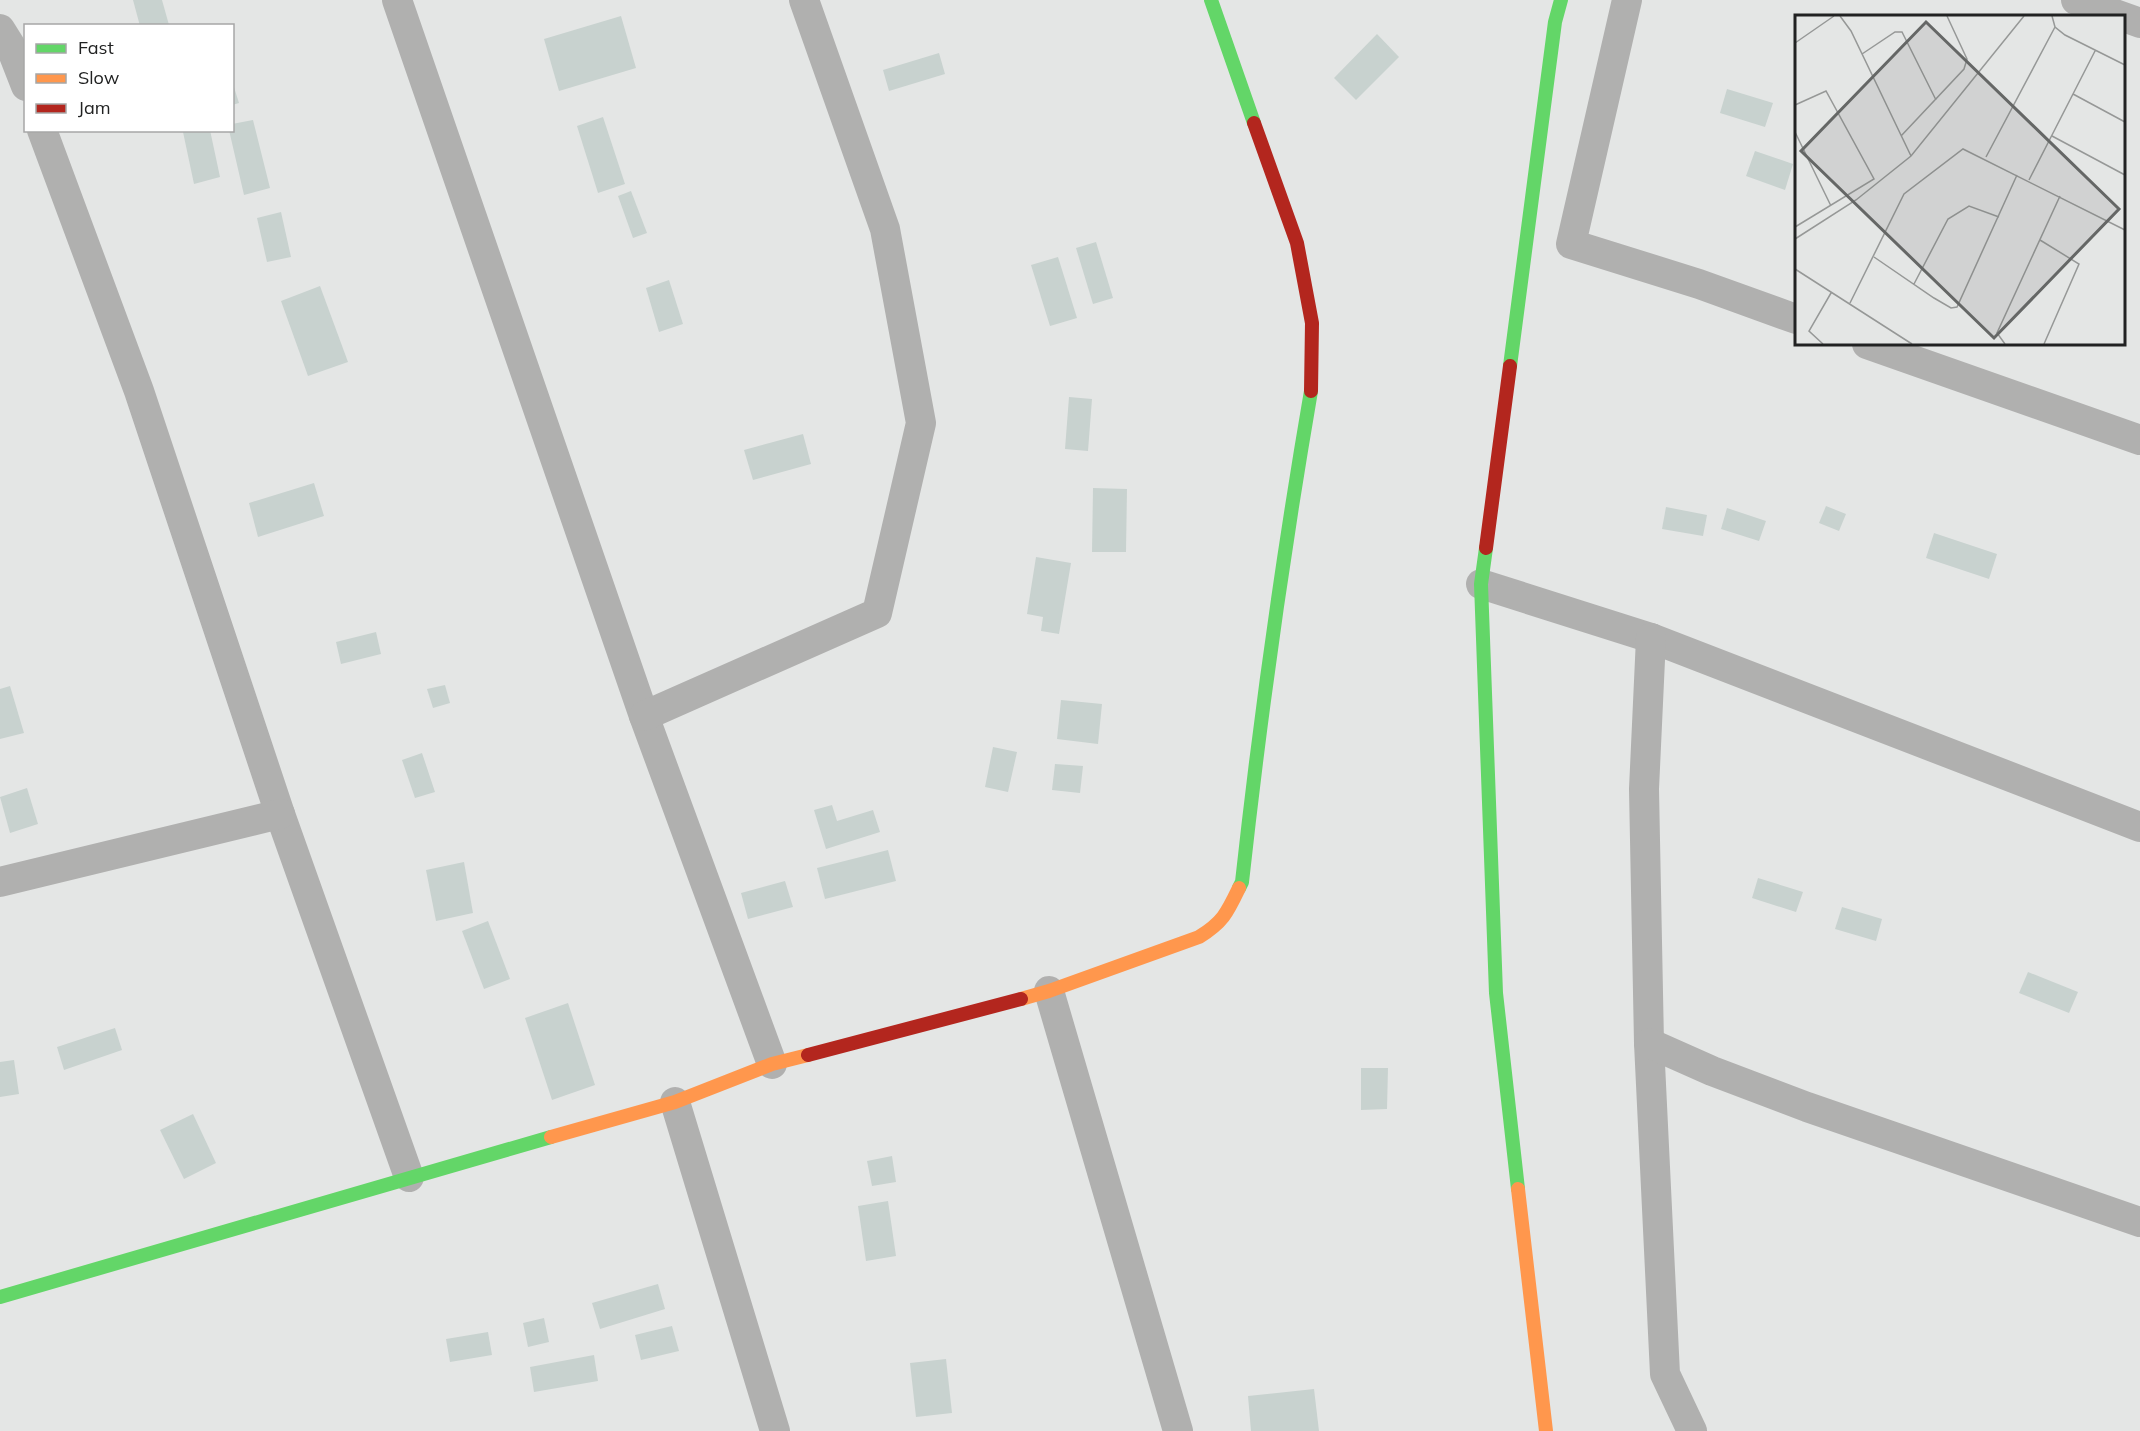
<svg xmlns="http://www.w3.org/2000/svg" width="2140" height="1431" viewBox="0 0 2140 1431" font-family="Mulish,sans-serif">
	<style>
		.building { fill: #c8d2cf }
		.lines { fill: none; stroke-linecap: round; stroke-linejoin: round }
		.street { stroke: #b0b0af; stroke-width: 30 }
		.fast { stroke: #63d668; stroke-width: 14 }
		.slow { stroke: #ff974d; stroke-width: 14 }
		.jam { stroke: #b3261e; stroke-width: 14 }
		.inset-road { fill: none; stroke: #969897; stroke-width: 1.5 }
		.view { fill: #656766; fill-opacity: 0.15; stroke: #656766; stroke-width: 3 }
		.inset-edge { fill: none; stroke: #212222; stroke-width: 3 }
	</style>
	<rect width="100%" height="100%" fill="#e4e6e5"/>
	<g class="building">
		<path d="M 133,0 L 162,0 L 169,25 L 140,26 Z"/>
		<path d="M 621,16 L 636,68 L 559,91 L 544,39 Z"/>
		<path d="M 1377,34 L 1399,57 L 1356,100 L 1334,78 Z"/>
		<path d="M 939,53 L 945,74 L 889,91 L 883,70 Z"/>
		<path d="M 232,81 L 239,103 L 232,105 Z"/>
		<path d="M 1727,89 L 1773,103 L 1765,127 L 1720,113 Z"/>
		<path d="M 603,117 L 625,184 L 598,193 L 577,126 Z"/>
		<path d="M 253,120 L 270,188 L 244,195 L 229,130 L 232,130 L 232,124 Z"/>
		<path d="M 190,130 L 210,130 L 220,177 L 194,184 L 183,132 Z"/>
		<path d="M 1755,151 L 1793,164 L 1785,190 L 1746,176 Z"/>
		<path d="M 631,191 L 647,233 L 633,238 L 618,196 Z"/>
		<path d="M 281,212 L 291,257 L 267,262 L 257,218 Z"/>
		<path d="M 1096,242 L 1113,298 L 1093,304 L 1076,248 Z"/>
		<path d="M 1058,257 L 1077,318 L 1050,326 L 1031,265 Z"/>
		<path d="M 669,280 L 683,324 L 659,332 L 646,288 Z"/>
		<path d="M 320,286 L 348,362 L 308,376 L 281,301 Z"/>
		<path d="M 1069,397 L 1092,399 L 1088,451 L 1065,449 Z"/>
		<path d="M 803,434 L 811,464 L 753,480 L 744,450 Z"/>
		<path d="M 314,483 L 324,516 L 258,537 L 249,503 Z"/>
		<path d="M 1093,488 L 1127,489 L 1126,552 L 1092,552 Z"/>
		<path d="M 1826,506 L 1846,514 L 1839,531 L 1819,523 Z"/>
		<path d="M 1666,507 L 1707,515 L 1703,536 L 1662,529 Z"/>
		<path d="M 1727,508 L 1766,521 L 1759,541 L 1721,529 Z"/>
		<path d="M 1934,533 L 1997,554 L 1989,579 L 1926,558 Z"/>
		<path d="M 1036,557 L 1071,563 L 1059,634 L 1041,631 L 1043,617 L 1027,614 Z"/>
		<path d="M 376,632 L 381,654 L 341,664 L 336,642 Z"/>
		<path d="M 445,685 L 450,703 L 433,708 L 427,689 Z"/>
		<path d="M 10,686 L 24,733 L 0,739 L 0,689 Z"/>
		<path d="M 1061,700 L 1102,704 L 1098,744 L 1057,739 Z"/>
		<path d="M 993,747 L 1017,752 L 1008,792 L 985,787 Z"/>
		<path d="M 422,753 L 435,792 L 415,798 L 402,760 Z"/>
		<path d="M 1055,764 L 1083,766 L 1080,793 L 1052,790 Z"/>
		<path d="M 27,788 L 38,824 L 10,833 L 0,797 Z"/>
		<path d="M 832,805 L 837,821 L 873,810 L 880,832 L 826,849 L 814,810 Z"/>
		<path d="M 888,850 L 896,881 L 825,899 L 817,868 Z"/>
		<path d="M 464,862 L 473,913 L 436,921 L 426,870 Z"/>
		<path d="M 1758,878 L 1803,892 L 1796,912 L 1752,898 Z"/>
		<path d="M 785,881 L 793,907 L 748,919 L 741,893 Z"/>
		<path d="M 1842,907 L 1882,919 L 1876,941 L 1835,929 Z"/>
		<path d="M 488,921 L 510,979 L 484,989 L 462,931 Z"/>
		<path d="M 2028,972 L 2078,992 L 2069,1013 L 2019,993 Z"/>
		<path d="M 568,1003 L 595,1085 L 552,1100 L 525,1018 Z"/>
		<path d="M 115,1028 L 122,1050 L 64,1070 L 57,1047 Z"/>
		<path d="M 14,1060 L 19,1094 L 0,1097 L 0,1062 Z"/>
		<path d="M 1361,1068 L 1388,1068 L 1387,1109 L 1361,1110 Z"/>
		<path d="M 193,1114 L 216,1163 L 184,1179 L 160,1130 Z"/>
		<path d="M 892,1156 L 896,1182 L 872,1186 L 867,1161 Z"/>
		<path d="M 888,1201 L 896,1256 L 866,1261 L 858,1206 Z"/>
		<path d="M 658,1284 L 665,1309 L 600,1329 L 592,1303 Z"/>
		<path d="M 544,1318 L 549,1342 L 528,1347 L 523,1323 Z"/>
		<path d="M 672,1326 L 679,1351 L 641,1360 L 635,1335 Z"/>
		<path d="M 488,1332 L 492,1355 L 450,1362 L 446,1339 Z"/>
		<path d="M 594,1355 L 598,1381 L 534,1392 L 530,1367 Z"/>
		<path d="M 946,1359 L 952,1413 L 916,1417 L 910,1363 Z"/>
		<path d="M 1314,1389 L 1319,1431 L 1251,1431 L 1248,1396 Z"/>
	</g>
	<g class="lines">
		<g class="street">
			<path d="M 397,0 L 644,716 L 772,1064"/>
			<path d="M 1627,0 L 1571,244 L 1699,284 L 1796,319"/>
			<path d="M 2076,0 L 2140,23"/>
			<path d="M 0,29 L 10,45 L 26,86"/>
			<path d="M 42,130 L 139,391 L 280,814 L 409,1177"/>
			<path d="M 1867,344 L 2140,440"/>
			<path d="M 1481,584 L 1651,638 L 2140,827"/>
			<path d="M 1651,638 L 1644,789 L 1649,1043 L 1665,1374 L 1692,1431"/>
			<path d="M 644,716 L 877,613 L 921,423 L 885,229 L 804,0"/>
			<path d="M 0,882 L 280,814"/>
			<path d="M 1049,991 L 1178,1431"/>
			<path d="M 1649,1043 L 1712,1071 L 1807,1107 L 2140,1222"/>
			<path d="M 675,1102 L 775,1431"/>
		</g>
		<g class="fast">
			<path d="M 1211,0 L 1254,123"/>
			<path d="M 1510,366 L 1555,22 L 1561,0"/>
			<path d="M 1486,548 L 1481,584 L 1496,993 L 1518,1189"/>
			<path d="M 1239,888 L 1242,882 C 1260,718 1283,554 1311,391"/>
			<path d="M 0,1297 L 551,1137"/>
		</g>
		<g class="slow">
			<path d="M 1021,999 L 1049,991 L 1199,937 C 1223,922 1227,913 1239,888"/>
			<path d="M 551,1137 L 675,1102 L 772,1064 L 808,1055"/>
			<path d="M 1518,1189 L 1546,1431"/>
		</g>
		<g class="jam">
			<path d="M 1254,123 L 1297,243 L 1312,323 L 1311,391"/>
			<path d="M 1486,548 L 1510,366"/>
			<path d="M 808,1055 L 1021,999"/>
		</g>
	</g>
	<g transform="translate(1795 15)">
		<rect width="330" height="330" fill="#e4e6e5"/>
		<path class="inset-road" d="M 45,1 L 56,16 L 116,141M 257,1 L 260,12 L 270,20 L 330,50M 0,28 L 39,1M 67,39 L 100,17 L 107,17 L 141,85M 278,79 L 330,107M 0,90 L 31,76 L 79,164 L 0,212M 0,117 L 36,191M 106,121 L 169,54 L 172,44 L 152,1M 257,121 L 330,160M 191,142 L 260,12M 234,165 L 300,36M 0,224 L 61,185 L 116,141 L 229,1M 245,225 L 284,249 L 249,329M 79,242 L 139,283 L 156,293 L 162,292 L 222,160M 0,254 L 117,329M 119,269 L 153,204 L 174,191 L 204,202M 55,288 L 109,179 L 168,134 L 330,215M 28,329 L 14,316 L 36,278M 210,329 L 202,318 L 265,181"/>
		<path class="view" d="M 131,7 L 324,194 L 199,323 L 6,136 Z"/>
		<rect width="330" height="330" class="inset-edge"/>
	</g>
	<rect x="24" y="24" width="210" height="108" fill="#ffffff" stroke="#a6a7a7" stroke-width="1.5"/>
	<rect x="36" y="44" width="30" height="9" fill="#63d668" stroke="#a6a7a7" stroke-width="1.5"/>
	<text x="78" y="54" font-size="18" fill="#212222">Fast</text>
	<rect x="36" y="74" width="30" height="9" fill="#ff974d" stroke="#a6a7a7" stroke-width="1.5"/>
	<text x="78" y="84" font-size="18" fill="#212222">Slow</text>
	<rect x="36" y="104" width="30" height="9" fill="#b3261e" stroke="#a6a7a7" stroke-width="1.5"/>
	<text x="78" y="114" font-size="18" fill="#212222">Jam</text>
</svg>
